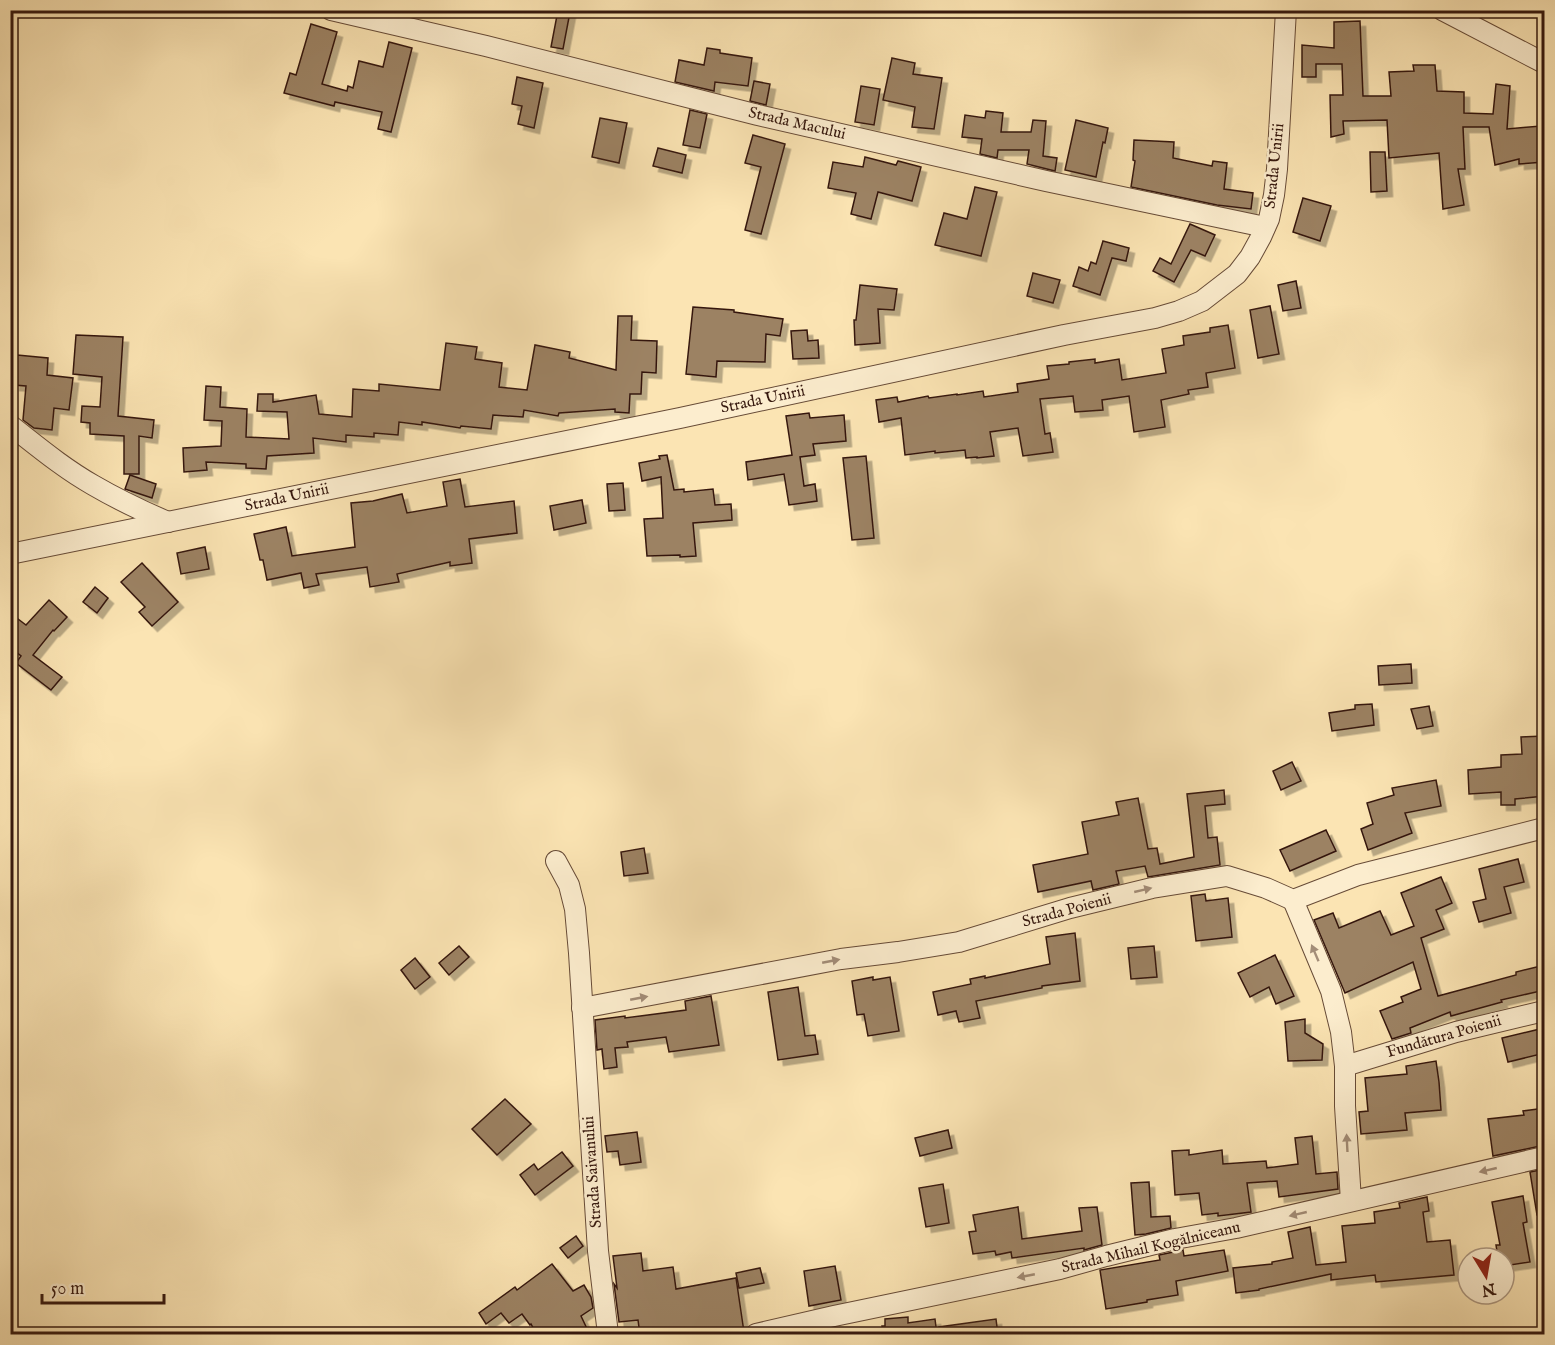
<svg xmlns="http://www.w3.org/2000/svg" width="1555" height="1345" viewBox="0 0 1555 1345" font-family="'IM FELL English',serif">
	<style>
		.building { fill: #9c8264; stroke: #36180e; stroke-width: 1.5; filter: url(#shadow) }
		.lines { fill: none; stroke-linecap: round; stroke-linejoin: round }
		.street-casing { stroke: #674b37; stroke-width: 22 }
		.street { stroke: #fcedce; stroke-width: 20 }
		.oneway { fill: #a38d78 }
		.labels { text-anchor: middle; dominant-baseline: central; stroke-width: 5; stroke-linejoin: round; paint-order: stroke }
		.street-label { font-size: 16px; fill: #36180e; stroke: #fcedce }
	</style>
	<defs>
		<filter id="shadow"><feDropShadow dx="5.5" dy="5.5" stdDeviation="0" flood-color="#0004"/></filter>
	</defs>
	<rect width="100%" height="100%" fill="#fbe4b3"/>
	<filter id="stains"><feTurbulence type="fractalNoise" baseFrequency=".00333" numOctaves="4"/><feColorMatrix values="0 0 0 0 .2 0 0 0 0 .09 0 0 0 0 .02 0 0 0 .5 -.17"/></filter>
	<radialGradient id="worn" r=".72"><stop offset=".6" stop-color="#630" stop-opacity="0"/><stop offset="1" stop-color="#630" stop-opacity=".3"/></radialGradient>
	<g class="building">
		<path d="M 558,10 L 570,12 L 563,49 L 551,47 Z"/>
		<path d="M 1360,21 L 1363,96 L 1391,96 L 1389,72 L 1414,71 L 1413,65 L 1435,65 L 1437,91 L 1464,92 L 1464,113 L 1493,114 L 1496,84 L 1510,86 L 1507,129 L 1541,126 L 1544,162 L 1519,164 L 1519,159 L 1495,165 L 1489,127 L 1463,127 L 1465,169 L 1458,169 L 1464,205 L 1443,209 L 1439,153 L 1389,158 L 1387,120 L 1343,121 L 1344,134 L 1331,137 L 1330,95 L 1343,95 L 1342,64 L 1316,64 L 1316,77 L 1302,77 L 1302,45 L 1334,48 L 1334,22 Z"/>
		<path d="M 311,24 L 337,32 L 322,84 L 347,91 L 348,86 L 353,88 L 359,61 L 383,67 L 389,42 L 412,48 L 391,132 L 378,129 L 382,112 L 335,102 L 334,106 L 284,93 L 290,73 L 296,75 Z"/>
		<path d="M 707,48 L 720,50 L 720,53 L 752,58 L 748,86 L 715,82 L 714,91 L 675,82 L 679,60 L 704,65 Z"/>
		<path d="M 892,58 L 915,63 L 913,74 L 942,78 L 934,129 L 912,127 L 915,107 L 883,100 Z"/>
		<path d="M 517,77 L 543,83 L 534,128 L 518,124 L 522,106 L 512,104 Z"/>
		<path d="M 754,81 L 770,84 L 766,105 L 750,101 Z"/>
		<path d="M 861,86 L 880,89 L 874,125 L 855,122 Z"/>
		<path d="M 690,110 L 707,114 L 700,148 L 683,145 Z"/>
		<path d="M 986,111 L 1003,113 L 1001,132 L 1031,132 L 1033,120 L 1046,121 L 1043,156 L 1057,158 L 1055,171 L 1027,164 L 1029,150 L 998,150 L 997,158 L 980,154 L 982,139 L 962,137 L 965,115 L 985,118 Z"/>
		<path d="M 600,118 L 627,123 L 619,163 L 592,157 Z"/>
		<path d="M 1076,120 L 1108,128 L 1105,143 L 1103,142 L 1096,177 L 1065,170 Z"/>
		<path d="M 753,135 L 785,144 L 761,234 L 745,230 L 761,167 L 745,163 Z"/>
		<path d="M 1134,140 L 1174,142 L 1173,158 L 1212,166 L 1213,161 L 1227,163 L 1224,189 L 1253,193 L 1251,209 L 1217,205 L 1131,187 L 1135,161 L 1133,160 Z"/>
		<path d="M 658,148 L 686,155 L 682,173 L 653,166 Z"/>
		<path d="M 1370,152 L 1385,152 L 1387,191 L 1371,192 Z"/>
		<path d="M 865,157 L 896,165 L 898,161 L 921,167 L 912,201 L 878,192 L 871,219 L 851,214 L 856,193 L 828,188 L 833,162 L 863,167 Z"/>
		<path d="M 975,187 L 997,192 L 981,256 L 935,245 L 944,213 L 967,219 Z"/>
		<path d="M 1303,198 L 1331,206 L 1320,241 L 1293,232 Z"/>
		<path d="M 1190,224 L 1215,235 L 1205,256 L 1191,250 L 1174,282 L 1153,271 L 1160,258 L 1171,264 Z"/>
		<path d="M 1103,241 L 1129,248 L 1126,261 L 1112,258 L 1100,295 L 1073,286 L 1079,267 L 1088,271 L 1091,262 L 1096,264 Z"/>
		<path d="M 1033,273 L 1060,280 L 1053,303 L 1027,296 Z"/>
		<path d="M 1296,281 L 1301,308 L 1283,311 L 1278,285 Z"/>
		<path d="M 860,285 L 897,289 L 894,310 L 878,309 L 880,343 L 855,345 L 854,320 L 856,320 Z"/>
		<path d="M 1270,306 L 1279,354 L 1258,358 L 1250,310 Z"/>
		<path d="M 693,307 L 734,310 L 734,312 L 783,319 L 780,336 L 766,334 L 765,362 L 717,361 L 716,377 L 686,374 Z"/>
		<path d="M 618,316 L 632,316 L 631,340 L 657,341 L 656,373 L 642,372 L 641,394 L 630,394 L 629,413 L 615,412 L 615,409 L 559,413 L 558,416 L 524,410 L 523,417 L 493,415 L 491,429 L 461,426 L 460,428 L 422,422 L 422,425 L 399,422 L 398,435 L 374,433 L 374,437 L 346,435 L 346,442 L 313,438 L 314,453 L 267,456 L 266,469 L 246,468 L 246,464 L 206,462 L 207,470 L 184,472 L 183,448 L 221,446 L 222,421 L 204,420 L 206,386 L 221,387 L 220,407 L 247,409 L 246,437 L 289,439 L 287,412 L 257,411 L 258,394 L 273,394 L 273,402 L 316,395 L 319,414 L 352,417 L 353,389 L 379,391 L 379,384 L 440,390 L 446,343 L 477,347 L 475,359 L 502,363 L 499,387 L 527,390 L 535,345 L 570,352 L 569,358 L 616,370 Z"/>
		<path d="M 1228,325 L 1235,368 L 1206,373 L 1208,387 L 1188,390 L 1189,394 L 1161,400 L 1165,427 L 1134,432 L 1129,396 L 1102,400 L 1103,410 L 1075,412 L 1073,396 L 1040,399 L 1045,434 L 1050,433 L 1053,452 L 1023,456 L 1018,428 L 990,432 L 994,456 L 977,458 L 977,457 L 966,458 L 965,450 L 935,453 L 935,451 L 905,455 L 901,418 L 879,422 L 876,400 L 897,397 L 898,402 L 928,396 L 929,398 L 957,394 L 957,395 L 983,391 L 984,397 L 1018,392 L 1017,384 L 1049,379 L 1047,366 L 1069,364 L 1069,362 L 1095,359 L 1095,363 L 1119,359 L 1122,380 L 1166,373 L 1162,349 L 1184,345 L 1183,336 L 1210,332 L 1210,328 Z"/>
		<path d="M 807,330 L 808,341 L 818,340 L 819,358 L 793,359 L 791,331 Z"/>
		<path d="M 76,335 L 123,337 L 118,416 L 154,420 L 152,438 L 139,436 L 139,474 L 124,474 L 124,436 L 90,434 L 90,423 L 81,422 L 82,406 L 100,407 L 102,377 L 73,374 Z"/>
		<path d="M 17,355 L 48,358 L 47,375 L 73,378 L 69,410 L 54,408 L 52,430 L 34,428 L 23,420 L 26,386 L 14,385 Z"/>
		<path d="M 809,413 L 810,418 L 844,415 L 846,441 L 813,444 L 815,455 L 800,457 L 804,486 L 815,484 L 817,501 L 789,505 L 784,474 L 748,480 L 746,462 L 792,455 L 786,416 Z"/>
		<path d="M 667,455 L 674,490 L 684,489 L 684,492 L 713,489 L 715,505 L 731,504 L 732,520 L 693,523 L 696,556 L 680,557 L 680,555 L 647,556 L 644,519 L 663,518 L 661,477 L 642,481 L 639,463 L 660,459 L 659,456 Z"/>
		<path d="M 866,456 L 874,538 L 852,540 L 843,458 Z"/>
		<path d="M 130,475 L 156,484 L 152,498 L 125,489 Z"/>
		<path d="M 460,479 L 465,507 L 514,501 L 517,533 L 469,539 L 472,563 L 450,566 L 450,562 L 397,574 L 399,582 L 370,587 L 367,567 L 316,574 L 319,585 L 304,588 L 301,573 L 267,580 L 263,560 L 260,560 L 254,534 L 286,527 L 292,556 L 355,547 L 351,503 L 373,501 L 402,494 L 407,513 L 447,506 L 443,482 Z"/>
		<path d="M 623,483 L 625,510 L 609,511 L 607,484 Z"/>
		<path d="M 582,500 L 586,523 L 554,530 L 550,506 Z"/>
		<path d="M 205,547 L 209,569 L 181,574 L 177,553 Z"/>
		<path d="M 142,563 L 178,602 L 152,626 L 139,612 L 145,607 L 121,582 Z"/>
		<path d="M 95,587 L 108,598 L 97,613 L 83,602 Z"/>
		<path d="M 49,600 L 67,617 L 54,631 L 53,630 L 33,655 L 62,677 L 51,690 L 16,663 L 21,656 L 10,647 L 10,628 L 18,619 L 26,625 Z"/>
		<path d="M 1411,664 L 1412,683 L 1379,685 L 1378,666 Z"/>
		<path d="M 1372,704 L 1374,725 L 1332,731 L 1329,713 L 1355,709 L 1355,705 Z"/>
		<path d="M 1429,706 L 1433,726 L 1417,729 L 1411,709 Z"/>
		<path d="M 1544,736 L 1545,796 L 1515,799 L 1515,805 L 1501,805 L 1501,792 L 1469,794 L 1468,770 L 1501,767 L 1501,755 L 1522,754 L 1521,737 Z"/>
		<path d="M 1292,762 L 1301,781 L 1281,790 L 1273,771 Z"/>
		<path d="M 1436,780 L 1441,806 L 1405,813 L 1412,833 L 1368,850 L 1361,829 L 1373,824 L 1367,803 L 1394,795 L 1392,788 Z"/>
		<path d="M 1224,790 L 1225,804 L 1205,806 L 1208,838 L 1217,837 L 1220,865 L 1148,877 L 1145,866 L 1116,871 L 1119,884 L 1093,890 L 1091,881 L 1038,892 L 1033,865 L 1088,854 L 1082,822 L 1119,815 L 1116,802 L 1138,798 L 1148,849 L 1157,848 L 1160,864 L 1194,857 L 1187,794 Z"/>
		<path d="M 1326,830 L 1336,851 L 1290,871 L 1280,850 Z"/>
		<path d="M 644,848 L 648,873 L 624,876 L 621,852 Z"/>
		<path d="M 1518,859 L 1524,882 L 1504,887 L 1511,913 L 1479,922 L 1473,902 L 1486,899 L 1479,869 Z"/>
		<path d="M 1441,877 L 1452,903 L 1436,910 L 1444,929 L 1421,938 L 1438,996 L 1516,975 L 1516,972 L 1545,965 L 1545,990 L 1501,1000 L 1502,1002 L 1451,1016 L 1450,1012 L 1410,1028 L 1411,1033 L 1392,1039 L 1380,1011 L 1403,1002 L 1401,997 L 1421,989 L 1413,962 L 1345,993 L 1314,920 L 1333,913 L 1339,928 L 1380,911 L 1391,935 L 1414,926 L 1401,893 Z"/>
		<path d="M 1205,894 L 1206,901 L 1228,898 L 1232,937 L 1196,941 L 1191,896 Z"/>
		<path d="M 1075,933 L 1080,981 L 1042,986 L 1042,988 L 976,1001 L 980,1018 L 959,1022 L 956,1011 L 938,1015 L 933,992 L 971,984 L 970,979 L 985,976 L 985,978 L 1050,964 L 1046,937 Z"/>
		<path d="M 459,946 L 469,957 L 449,975 L 439,963 Z"/>
		<path d="M 1154,946 L 1157,977 L 1131,979 L 1128,948 Z"/>
		<path d="M 1275,955 L 1294,996 L 1276,1004 L 1269,987 L 1250,997 L 1238,973 Z"/>
		<path d="M 415,958 L 430,977 L 415,989 L 401,970 Z"/>
		<path d="M 873,977 L 873,980 L 890,977 L 899,1031 L 868,1036 L 864,1014 L 857,1015 L 852,981 Z"/>
		<path d="M 798,987 L 805,1036 L 815,1035 L 818,1054 L 778,1060 L 768,992 Z"/>
		<path d="M 711,996 L 719,1045 L 669,1052 L 666,1037 L 627,1042 L 628,1047 L 615,1048 L 617,1067 L 604,1069 L 602,1049 L 597,1050 L 595,1020 L 625,1016 L 625,1018 L 686,1010 L 685,1001 Z"/>
		<path d="M 1305,1019 L 1305,1033 L 1323,1044 L 1322,1060 L 1288,1061 L 1285,1022 Z"/>
		<path d="M 1540,1029 L 1545,1053 L 1508,1062 L 1502,1038 Z"/>
		<path d="M 1436,1061 L 1439,1082 L 1441,1110 L 1405,1113 L 1407,1130 L 1361,1134 L 1359,1112 L 1368,1111 L 1365,1078 L 1407,1074 L 1406,1066 Z"/>
		<path d="M 505,1099 L 531,1124 L 497,1155 L 472,1129 Z"/>
		<path d="M 1545,1108 L 1545,1145 L 1493,1156 L 1488,1119 L 1524,1115 L 1523,1111 Z"/>
		<path d="M 948,1130 L 952,1148 L 920,1156 L 915,1138 Z"/>
		<path d="M 637,1132 L 641,1162 L 620,1165 L 618,1151 L 607,1152 L 605,1136 Z"/>
		<path d="M 1312,1136 L 1316,1174 L 1337,1172 L 1338,1189 L 1279,1197 L 1277,1181 L 1247,1183 L 1251,1212 L 1218,1216 L 1218,1213 L 1202,1215 L 1199,1193 L 1175,1195 L 1172,1151 L 1189,1150 L 1189,1155 L 1222,1150 L 1223,1164 L 1266,1161 L 1267,1168 L 1298,1164 L 1295,1138 Z"/>
		<path d="M 562,1152 L 573,1166 L 535,1195 L 520,1175 L 534,1164 L 538,1170 Z"/>
		<path d="M 1545,1169 L 1545,1214 L 1537,1215 L 1530,1172 Z"/>
		<path d="M 1149,1182 L 1151,1217 L 1170,1216 L 1171,1228 L 1146,1234 L 1135,1235 L 1131,1183 Z"/>
		<path d="M 943,1184 L 949,1223 L 926,1227 L 919,1188 Z"/>
		<path d="M 1523,1196 L 1527,1222 L 1523,1223 L 1530,1262 L 1504,1266 L 1504,1258 L 1498,1258 L 1496,1245 L 1500,1245 L 1492,1202 Z"/>
		<path d="M 1427,1197 L 1429,1211 L 1423,1212 L 1427,1242 L 1450,1240 L 1454,1275 L 1376,1282 L 1375,1275 L 1331,1280 L 1331,1274 L 1259,1289 L 1259,1290 L 1236,1293 L 1233,1268 L 1272,1264 L 1272,1262 L 1293,1258 L 1288,1232 L 1310,1227 L 1316,1265 L 1346,1262 L 1342,1226 L 1375,1223 L 1374,1212 L 1400,1208 L 1399,1203 Z"/>
		<path d="M 1018,1207 L 1022,1239 L 1082,1231 L 1079,1208 L 1097,1207 L 1102,1245 L 1084,1250 L 1084,1248 L 1012,1258 L 1011,1252 L 996,1255 L 995,1251 L 973,1254 L 969,1232 L 976,1231 L 973,1215 Z"/>
		<path d="M 576,1236 L 583,1246 L 568,1258 L 560,1248 Z"/>
		<path d="M 1183,1250 L 1184,1256 L 1224,1250 L 1228,1271 L 1176,1281 L 1178,1295 L 1147,1300 L 1147,1302 L 1106,1309 L 1100,1270 L 1160,1260 L 1159,1255 Z"/>
		<path d="M 641,1253 L 643,1271 L 673,1267 L 676,1289 L 736,1278 L 744,1332 L 729,1334 L 728,1330 L 704,1335 L 691,1335 L 690,1329 L 652,1335 L 640,1335 L 638,1320 L 619,1322 L 614,1284 L 617,1288 L 613,1256 Z"/>
		<path d="M 552,1264 L 573,1291 L 584,1285 L 591,1297 L 593,1308 L 581,1316 L 590,1335 L 537,1335 L 531,1324 L 530,1325 L 522,1314 L 509,1323 L 501,1313 L 486,1324 L 479,1313 L 515,1287 L 517,1290 Z"/>
		<path d="M 835,1266 L 841,1300 L 809,1306 L 804,1271 Z"/>
		<path d="M 760,1268 L 764,1283 L 739,1288 L 736,1273 Z"/>
		<path d="M 908,1317 L 908,1323 L 935,1319 L 937,1335 L 883,1335 L 882,1326 L 885,1326 L 885,1319 Z"/>
		<path d="M 996,1319 L 998,1335 L 940,1335 L 939,1327 Z"/>
	</g>
	<g class="lines">
		<defs>
			<g id="street">
				<path d="M 331,10 L 486,46 L 758,115 L 1046,181 L 1265,227"/>
				<path d="M 1442,10 L 1544,63"/>
				<path d="M 10,425 C 37,446 63,468 93,485 C 117,499 142,511 168,522"/>
				<path d="M 10,554 L 680,418 L 1064,335 L 1155,318 L 1179,311 L 1202,301 L 1237,274 L 1250,257 L 1261,237 L 1269,219 L 1274,195 L 1277,169 L 1286,10"/>
				<path d="M 556,861 L 569,885 L 575,909 L 579,953 L 598,1251 L 608,1334"/>
				<path d="M 1293,900 L 1331,991 L 1341,1032 L 1345,1066 L 1345,1106 L 1351,1201"/>
				<path d="M 582,1008 L 841,959 L 898,952 L 959,942 L 1070,908 L 1152,888 L 1227,876 L 1266,888 L 1293,900 L 1358,875 L 1544,828"/>
				<path d="M 1345,1066 L 1456,1032 L 1544,1011"/>
				<path d="M 756,1334 L 834,1316 L 1060,1269 L 1106,1256 L 1175,1239 L 1236,1228 L 1544,1157"/>
			</g>
		</defs>
		<use href="#street" class="street-casing"/>
		<use href="#street" class="street"/>
	</g>
	<defs><path id="oneway-solid" d="M-6-.8H1V-3.2L6.5 0L1 3.2V.8H-6Z" transform="scale(1.5)"/></defs>
	<g class="oneway">
		<use href="#oneway-solid" transform="translate(1143 890) rotate(-13)"/>
		<use href="#oneway-solid" transform="translate(1315 953) rotate(-113)"/>
		<use href="#oneway-solid" transform="translate(831 961) rotate(-11)"/>
		<use href="#oneway-solid" transform="translate(639 998) rotate(-11)"/>
		<use href="#oneway-solid" transform="translate(1347 1143) rotate(-93)"/>
		<use href="#oneway-solid" transform="translate(1488 1170) rotate(167)"/>
		<use href="#oneway-solid" transform="translate(1298 1214) rotate(167)"/>
		<use href="#oneway-solid" transform="translate(1026 1276) rotate(169)"/>
	</g>
	<g class="labels">
		<g class="street-label">
			<text transform="translate(797 124) rotate(13)">Strada Macului</text>
			<text transform="translate(1275 166) rotate(-84)">Strada Unirii</text>
			<text transform="translate(763 400) rotate(-12)">Strada Unirii</text>
			<text transform="translate(287 498) rotate(-12)">Strada Unirii</text>
			<text transform="translate(1067 911) rotate(-15)">Strada Poienii</text>
			<text transform="translate(1444 1037) rotate(-16)">Fundătura Poienii</text>
			<text transform="translate(593 1172) rotate(-94)">Strada Saivanului</text>
			<text transform="translate(1151 1248) rotate(-13)">Strada Mihail Kogălniceanu</text>
		</g>
	</g>
	<rect width="1555" height="1345" fill="none" stroke="#fbe4b3" stroke-width="36"/>
	<rect x="12" y="12" width="1531" height="1321" fill="none" stroke="#36180e" stroke-width="3"/>
	<rect x="18" y="18" width="1519" height="1309" fill="none" stroke="#36180e" stroke-width="1.5"/>
	<g transform="translate(1486 1276) rotate(169)"><circle r="28" fill="#fcedce" stroke="#ad9881" stroke-width="1.5"/>
	<path d="M0-4.5L10 22L0 15L-10 22Z" fill="#8f2418"/>
	<text y="-9" font-size="16" font-weight="bold" text-anchor="middle" fill="#36180e">N</text>
	</g>
	<path d="M42 1294v9h122v-9" fill="none" stroke="#36180e" stroke-width="3"/>
	<text x="51" y="1294" font-size="18" fill="#36180e" stroke="#fcedce" stroke-width="4.5" paint-order="stroke">50 m</text>
	<rect width="100%" height="100%" filter="url(#stains)"/>
	<rect width="100%" height="100%" fill="url(#worn)"/>
</svg>
